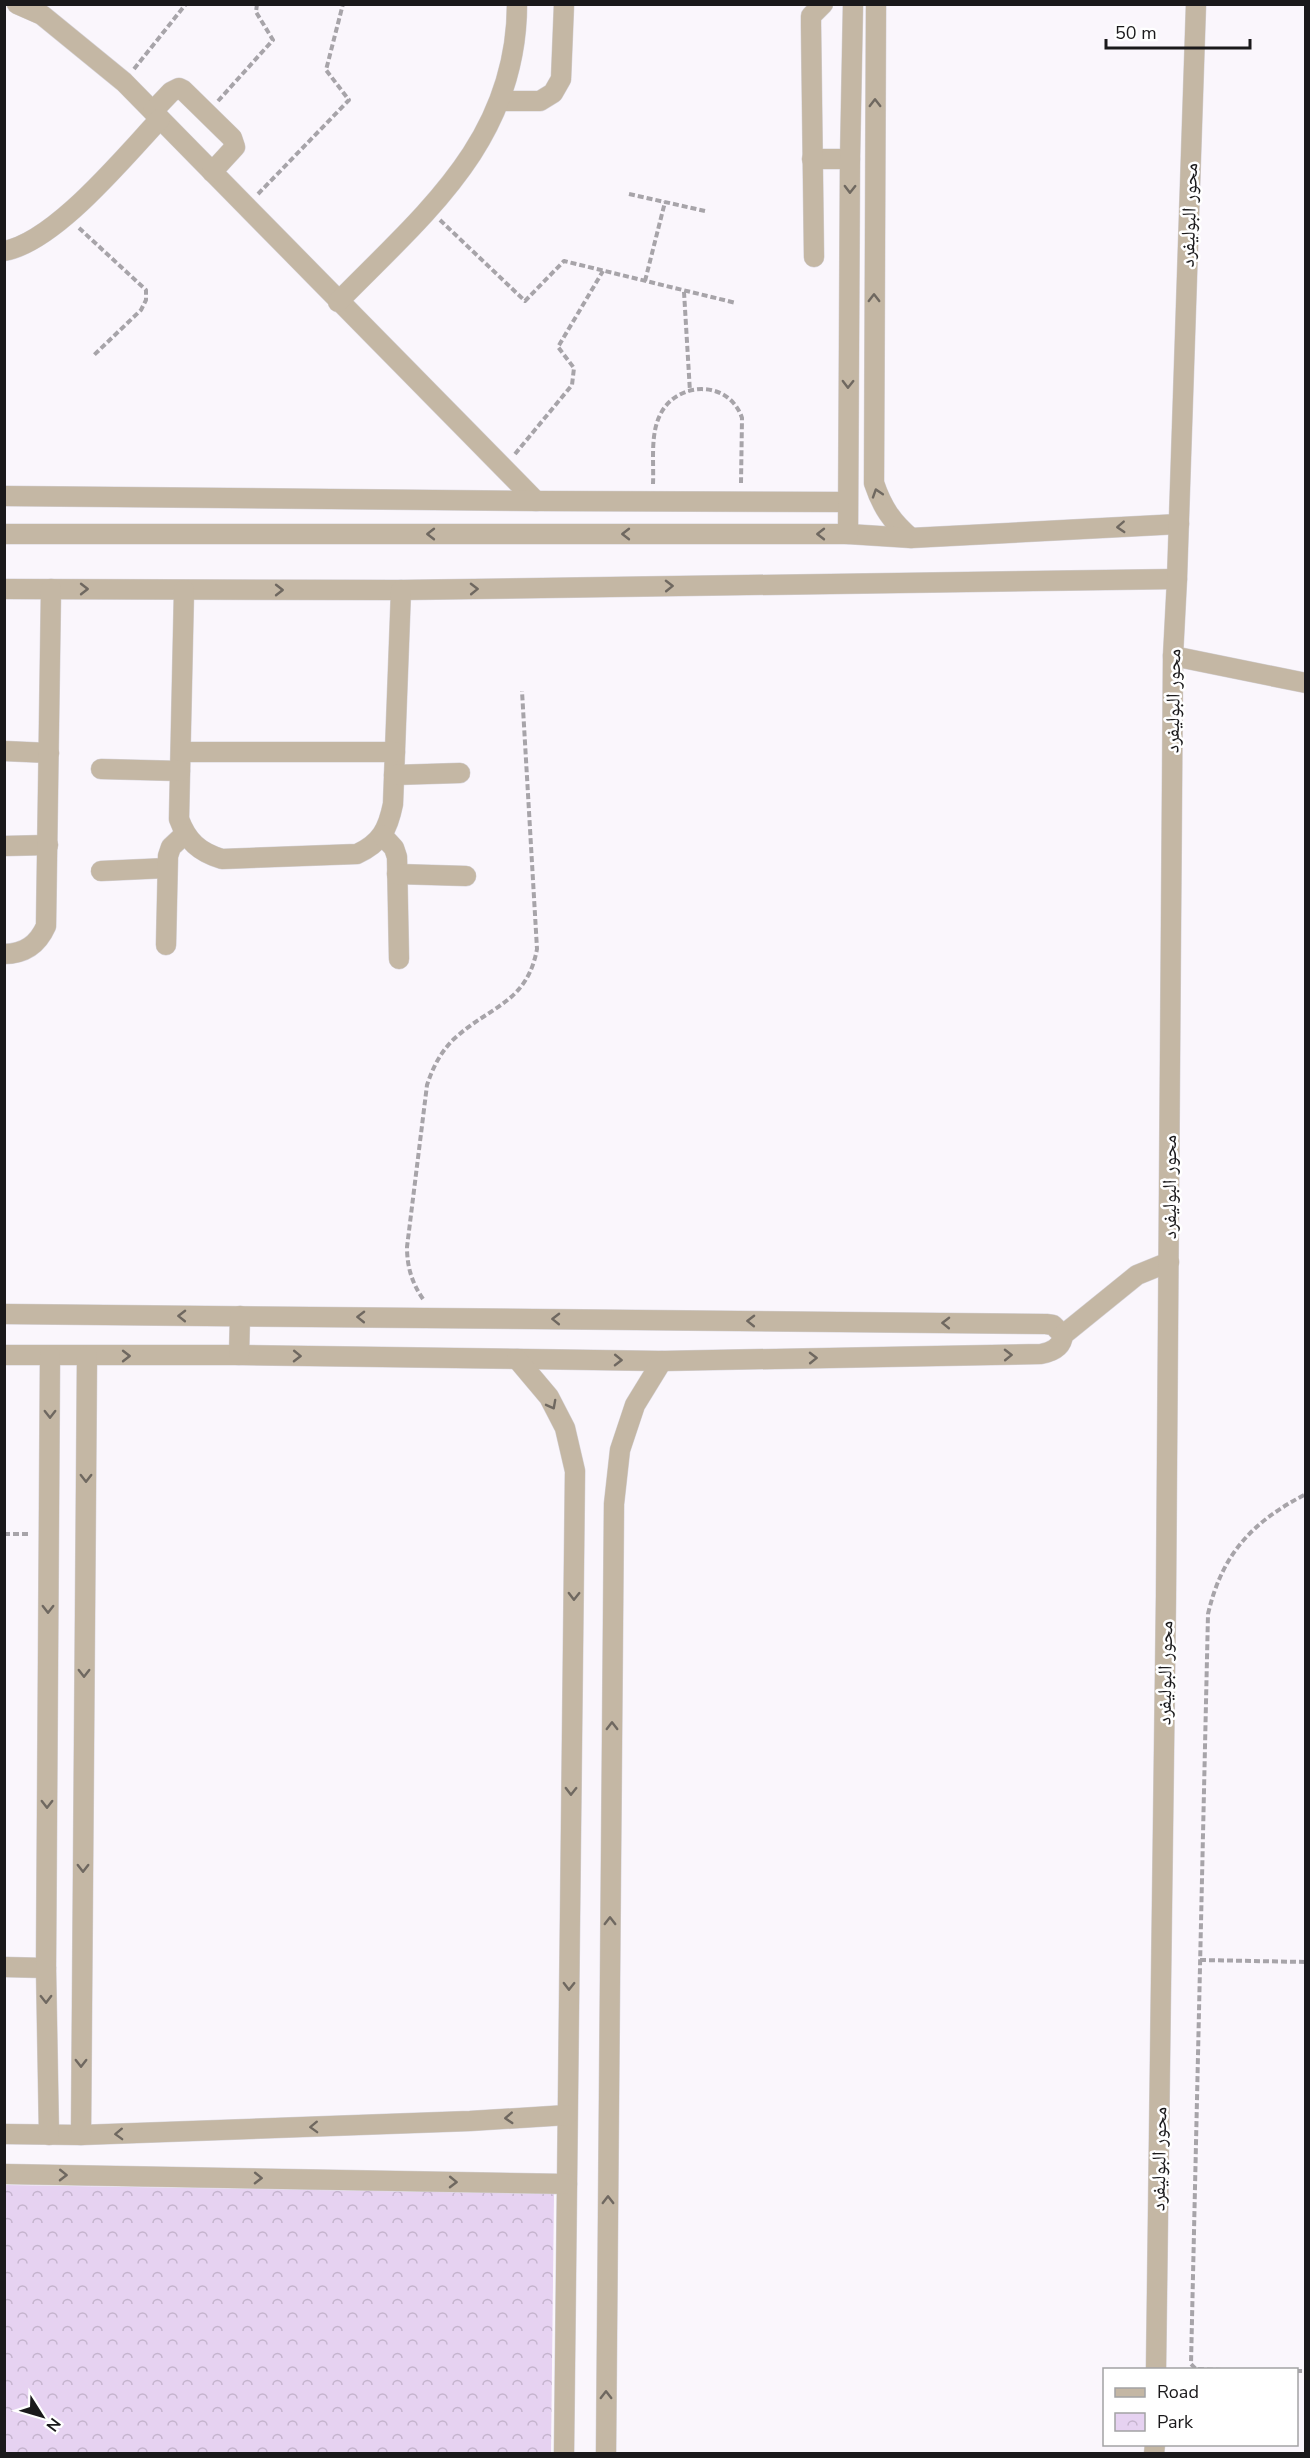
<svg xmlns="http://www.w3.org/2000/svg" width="1310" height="2458" viewBox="0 0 1310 2458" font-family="'Nunito Sans','Noto Naskh Arabic',sans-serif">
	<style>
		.park { fill: url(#park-crowns) }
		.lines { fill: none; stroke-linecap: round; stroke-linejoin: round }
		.minor-casing { stroke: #d6d3d8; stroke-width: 21 }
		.path { stroke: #a7a4a9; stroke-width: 4; stroke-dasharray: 6 3; stroke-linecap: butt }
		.minor { stroke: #c4b7a4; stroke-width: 20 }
		.oneway { stroke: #6f6860 }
		.labels { text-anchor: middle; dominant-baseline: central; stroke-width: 5; stroke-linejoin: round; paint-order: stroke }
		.street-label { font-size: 20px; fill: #1a191b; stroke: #fff }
	</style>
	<defs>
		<pattern id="park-crowns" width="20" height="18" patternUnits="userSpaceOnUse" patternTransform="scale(1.5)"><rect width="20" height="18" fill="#e6d2f1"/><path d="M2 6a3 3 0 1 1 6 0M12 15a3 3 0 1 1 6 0" fill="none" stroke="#c5b4ce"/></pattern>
	</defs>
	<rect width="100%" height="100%" fill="#faf6fc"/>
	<path class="park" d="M 5,2185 L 554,2194 L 551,2453 L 5,2453 Z"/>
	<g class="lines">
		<defs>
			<g id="minor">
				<path d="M 17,4 L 42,15 L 124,82 L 536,501"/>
				<path d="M 876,4 L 874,483 C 882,507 892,522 911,538"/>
				<path d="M 501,101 L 540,101 L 553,93 L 561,79 L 564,4"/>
				<path d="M 153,111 L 171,92 L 179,88 L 183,90 L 232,138 L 235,147 L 212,172"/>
				<path d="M 812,159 L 850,159"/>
				<path d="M 4,251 C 55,242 124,157 160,119"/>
				<path d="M 814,257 L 811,25 L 811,16 L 823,4"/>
				<path d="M 338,302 C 425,213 517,140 517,4"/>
				<path d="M 4,496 L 536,501 L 847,502"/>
				<path d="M 4,534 L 848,534 L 911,538 L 1179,524"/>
				<path d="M 848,534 L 850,159 L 853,4"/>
				<path d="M 4,589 L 401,590 L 1177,579"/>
				<path d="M 184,590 L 179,819 C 187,841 199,852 222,859 L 357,854 C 381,843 388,829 393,804 L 401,590"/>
				<path d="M 1173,656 L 1306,683"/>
				<path d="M 4,751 L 49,753"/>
				<path d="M 181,752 L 395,752"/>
				<path d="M 101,769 L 180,771"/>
				<path d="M 394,775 L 460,773"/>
				<path d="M 382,835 L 394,848 L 397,857 L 399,959"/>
				<path d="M 4,846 L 48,845"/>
				<path d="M 101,871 L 167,868"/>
				<path d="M 397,874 L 466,876"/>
				<path d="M 166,945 L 168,856 L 171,847 L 185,834"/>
				<path d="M 4,954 C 25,954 38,944 46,926 L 51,589"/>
				<path d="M 4,1314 L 1046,1324 L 1053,1325 L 1063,1335"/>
				<path d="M 4,1355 L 239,1355 L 662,1361 L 1041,1354 C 1052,1352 1062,1347 1063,1335 L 1137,1275 L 1169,1262"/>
				<path d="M 239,1355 L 240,1316"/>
				<path d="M 517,1359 L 549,1397 L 565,1428 L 575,1471 L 564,2454"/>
				<path d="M 4,1967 L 46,1968"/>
				<path d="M 4,2134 L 81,2135 L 470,2121 L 567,2115"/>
				<path d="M 49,2135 L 46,1968 L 50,1356"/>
				<path d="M 81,2135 L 87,1356"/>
				<path d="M 4,2174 L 567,2184"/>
				<path d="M 1156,2370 L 1166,1596 L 1173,656 L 1177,579 L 1196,4"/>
				<path d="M 606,2454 L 614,1504 L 620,1450 L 635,1405 L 662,1361"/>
				<path d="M 1154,2454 L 1155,2444"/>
			</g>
		</defs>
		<use href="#minor" class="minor-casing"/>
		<g class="path">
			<path d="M 134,69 L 186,4"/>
			<path d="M 218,101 L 273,40 L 256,12 L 257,4"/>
			<path d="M 258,194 L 349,100 L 326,70 L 343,4"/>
			<path d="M 629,194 L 705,211"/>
			<path d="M 440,220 L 525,301 L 564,261 L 736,303"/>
			<path d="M 79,228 L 146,290 L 146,300 L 141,310 L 93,356"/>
			<path d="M 645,281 L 665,202"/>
			<path d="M 684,292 L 690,392"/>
			<path d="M 515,454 L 572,385 L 574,368 L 558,347 L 603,271"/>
			<path d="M 653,484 C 654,463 650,435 660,415 C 676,381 729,379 742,418 L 741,483"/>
			<path d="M 423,1299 C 412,1283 407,1267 407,1247 L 427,1085 C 433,1067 441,1051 455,1038 C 490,1006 527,1003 537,949 L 522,691"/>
			<path d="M 4,1534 L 31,1534"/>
			<path d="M 1200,1960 L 1306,1962"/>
			<path d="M 1222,2370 L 1196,2369 L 1191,2364 L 1208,1614 C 1222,1554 1252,1522 1306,1494"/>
			<path d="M 1296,2371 L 1306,2371"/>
		</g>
		<use href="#minor" class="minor"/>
	</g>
	<defs><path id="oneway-chevron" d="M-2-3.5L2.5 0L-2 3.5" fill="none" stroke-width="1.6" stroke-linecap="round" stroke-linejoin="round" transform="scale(1.5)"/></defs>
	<g class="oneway">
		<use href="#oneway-chevron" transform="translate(875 103) rotate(-90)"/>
		<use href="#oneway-chevron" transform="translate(850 189) rotate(91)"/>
		<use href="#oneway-chevron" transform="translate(874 298) rotate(-90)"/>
		<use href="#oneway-chevron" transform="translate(848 384) rotate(91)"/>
		<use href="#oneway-chevron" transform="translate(877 493) rotate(-108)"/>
		<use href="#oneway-chevron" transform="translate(1121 527) rotate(177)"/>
		<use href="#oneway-chevron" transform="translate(431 534) rotate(-180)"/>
		<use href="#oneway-chevron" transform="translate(626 534) rotate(-180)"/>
		<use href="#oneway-chevron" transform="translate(821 534) rotate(-180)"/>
		<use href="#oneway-chevron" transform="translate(669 586) rotate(-1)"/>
		<use href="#oneway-chevron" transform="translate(84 589)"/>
		<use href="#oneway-chevron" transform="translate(474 589) rotate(-1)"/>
		<use href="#oneway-chevron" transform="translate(279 590)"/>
		<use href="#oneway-chevron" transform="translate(182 1316) rotate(-179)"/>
		<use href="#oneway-chevron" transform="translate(361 1317) rotate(-179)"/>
		<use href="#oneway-chevron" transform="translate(556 1319) rotate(-179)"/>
		<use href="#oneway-chevron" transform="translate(751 1321) rotate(-179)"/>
		<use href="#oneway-chevron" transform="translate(946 1323) rotate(-179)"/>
		<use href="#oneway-chevron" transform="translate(1008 1355) rotate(-1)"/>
		<use href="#oneway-chevron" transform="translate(126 1356)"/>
		<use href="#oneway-chevron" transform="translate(297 1356) rotate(1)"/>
		<use href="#oneway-chevron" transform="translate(813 1358) rotate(-1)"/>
		<use href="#oneway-chevron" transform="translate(618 1360) rotate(1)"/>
		<use href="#oneway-chevron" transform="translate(552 1405) rotate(62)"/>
		<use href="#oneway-chevron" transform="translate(50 1414) rotate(90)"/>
		<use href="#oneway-chevron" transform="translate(86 1478) rotate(90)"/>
		<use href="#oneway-chevron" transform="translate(574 1596) rotate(91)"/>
		<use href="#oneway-chevron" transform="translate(48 1609) rotate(90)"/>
		<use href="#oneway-chevron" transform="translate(84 1673) rotate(90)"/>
		<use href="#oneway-chevron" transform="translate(612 1726) rotate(-90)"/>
		<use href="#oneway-chevron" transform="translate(571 1791) rotate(91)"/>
		<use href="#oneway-chevron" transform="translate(47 1804) rotate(90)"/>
		<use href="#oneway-chevron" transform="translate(83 1868) rotate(90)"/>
		<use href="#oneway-chevron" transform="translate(610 1921) rotate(-90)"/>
		<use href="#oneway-chevron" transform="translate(569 1986) rotate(91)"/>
		<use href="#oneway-chevron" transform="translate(46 1999) rotate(89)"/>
		<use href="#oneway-chevron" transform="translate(81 2063) rotate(90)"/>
		<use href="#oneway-chevron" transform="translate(509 2118) rotate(177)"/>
		<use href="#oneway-chevron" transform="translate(314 2127) rotate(178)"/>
		<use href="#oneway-chevron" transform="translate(119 2134) rotate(178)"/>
		<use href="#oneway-chevron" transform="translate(63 2175) rotate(1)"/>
		<use href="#oneway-chevron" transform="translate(258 2178) rotate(1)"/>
		<use href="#oneway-chevron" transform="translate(453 2182) rotate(1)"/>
		<use href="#oneway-chevron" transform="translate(608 2200) rotate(-90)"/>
		<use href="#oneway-chevron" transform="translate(606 2395) rotate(-90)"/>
	</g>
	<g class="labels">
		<g class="street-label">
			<text transform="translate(1189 215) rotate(-88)">محور البوليفرد</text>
			<text transform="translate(1173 701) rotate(-89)">محور البوليفرد</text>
			<text transform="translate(1169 1187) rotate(-90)">محور البوليفرد</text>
			<text transform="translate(1165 1673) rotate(-89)">محور البوليفرد</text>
			<text transform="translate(1159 2159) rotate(-89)">محور البوليفرد</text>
		</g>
	</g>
	<rect width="1310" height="2458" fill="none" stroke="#1a191b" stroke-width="12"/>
	<rect x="1103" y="2368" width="195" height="78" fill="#ffffff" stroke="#a3a3a4" stroke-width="1.5"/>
	<rect x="1115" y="2388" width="30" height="9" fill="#c4b7a4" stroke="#a3a3a4" stroke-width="1.5"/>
	<text x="1157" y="2398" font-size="18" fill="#1a191b">Road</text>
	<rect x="1115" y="2413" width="30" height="18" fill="url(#park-crowns)" stroke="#a3a3a4" stroke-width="1.5"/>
	<text x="1157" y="2428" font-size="18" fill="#1a191b">Park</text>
	<g transform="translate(42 2416) rotate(127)" stroke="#ffffff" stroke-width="4.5" paint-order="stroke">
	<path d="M0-4.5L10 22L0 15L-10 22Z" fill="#1a191b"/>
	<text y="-9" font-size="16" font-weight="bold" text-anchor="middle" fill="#1a191b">N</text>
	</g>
	<path d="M1106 39v9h144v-9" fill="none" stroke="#1a191b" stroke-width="3"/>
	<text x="1115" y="39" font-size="18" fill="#1a191b" stroke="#ffffff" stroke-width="4.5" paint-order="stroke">50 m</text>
</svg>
